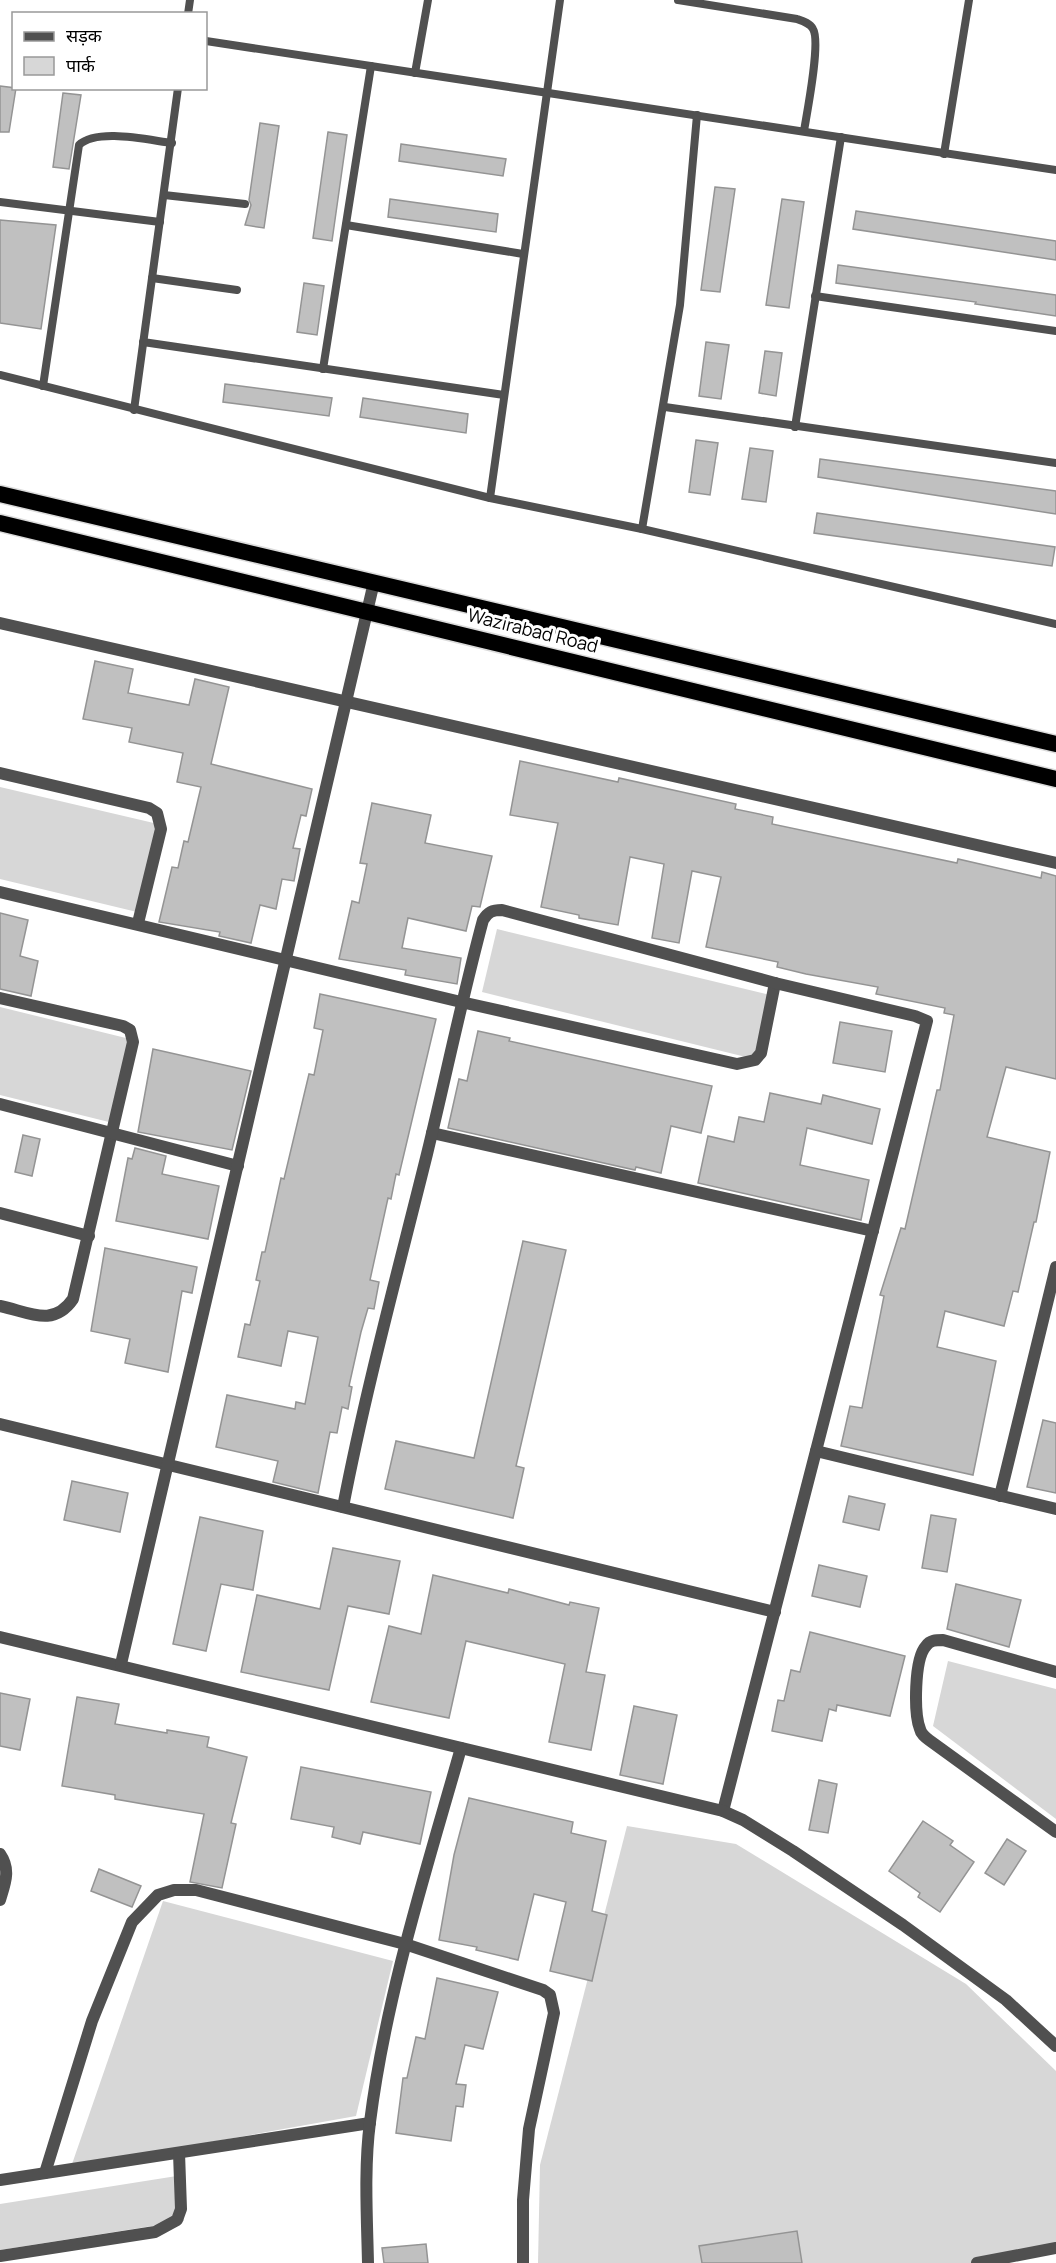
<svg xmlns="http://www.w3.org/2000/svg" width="1056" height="2263" viewBox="0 0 1056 2263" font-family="Manrope,'Noto Sans Devanagari',sans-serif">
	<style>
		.green { fill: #d7d7d7 }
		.building { fill: #c0c0c0; stroke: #949494; stroke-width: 1.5 }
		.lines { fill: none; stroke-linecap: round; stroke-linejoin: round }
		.trunk-casing { stroke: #dbdbdb; stroke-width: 19 }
		.service { stroke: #505050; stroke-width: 8 }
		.minor { stroke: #505050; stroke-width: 12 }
		.trunk { stroke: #000; stroke-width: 16 }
		.labels { text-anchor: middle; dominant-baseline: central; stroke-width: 6; stroke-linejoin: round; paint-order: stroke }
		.street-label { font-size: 18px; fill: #000; stroke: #fff }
	</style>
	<rect width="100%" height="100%" fill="#fff"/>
	<g class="green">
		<path d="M 0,787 L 158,824 L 137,912 L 0,879 Z"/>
		<path d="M 497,929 L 770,995 L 754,1059 L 482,992 Z"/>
		<path d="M 0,1007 L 134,1040 L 113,1123 L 0,1095 Z"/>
		<path d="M 948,1661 L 1056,1689 L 1056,1819 L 933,1726 Z"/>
		<path d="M 627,1826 L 736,1844 L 966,1984 L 1056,2071 L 1056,2253 L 997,2263 L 538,2263 L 540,2165 Z"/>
		<path d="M 163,1901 L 393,1961 L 356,2116 L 71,2167 Z"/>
		<path d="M 183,2175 L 184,2221 L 0,2250 L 0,2204 Z"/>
	</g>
	<g class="building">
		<path d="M 0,86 L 16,88 L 9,132 L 0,132 Z"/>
		<path d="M 63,93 L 81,95 L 69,169 L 53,167 Z"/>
		<path d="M 260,123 L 279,126 L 264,228 L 245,225 L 251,205 L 249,200 Z"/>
		<path d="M 328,132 L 347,135 L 332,241 L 313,238 Z"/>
		<path d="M 401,144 L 506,159 L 503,176 L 399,161 Z"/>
		<path d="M 715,187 L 735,189 L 720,292 L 701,290 Z"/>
		<path d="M 390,199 L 498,214 L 496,232 L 388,217 Z"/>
		<path d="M 782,199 L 804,202 L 789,308 L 766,305 Z"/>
		<path d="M 856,211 L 1056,241 L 1056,260 L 853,229 Z"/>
		<path d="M 0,220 L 56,225 L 41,329 L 0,323 Z"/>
		<path d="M 838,265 L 1056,295 L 1056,316 L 975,304 L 976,302 L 836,283 Z"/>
		<path d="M 304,283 L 324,286 L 317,335 L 297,332 Z"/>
		<path d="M 706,342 L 729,345 L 721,399 L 699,396 Z"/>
		<path d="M 765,351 L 782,353 L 776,396 L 759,393 Z"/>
		<path d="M 225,384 L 332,398 L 329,416 L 223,402 Z"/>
		<path d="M 363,398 L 468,414 L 466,433 L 360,417 Z"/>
		<path d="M 696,440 L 718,443 L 710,495 L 689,492 Z"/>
		<path d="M 750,448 L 773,451 L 766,502 L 742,499 Z"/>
		<path d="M 820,459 L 1056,491 L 1056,514 L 818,477 Z"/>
		<path d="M 817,513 L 1055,547 L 1052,566 L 814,533 Z"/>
		<path d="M 95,661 L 133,669 L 128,693 L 189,705 L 195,679 L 229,687 L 211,764 L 312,789 L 306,816 L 301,815 L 293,848 L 300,849 L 294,881 L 282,879 L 276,909 L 260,905 L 251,943 L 219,936 L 220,932 L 159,922 L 172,867 L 178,868 L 184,841 L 188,842 L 201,787 L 177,782 L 183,753 L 129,742 L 132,728 L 83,719 Z"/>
		<path d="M 520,761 L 618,782 L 619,778 L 736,804 L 735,809 L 773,817 L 772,824 L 957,863 L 958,859 L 1041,878 L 1042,872 L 1056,876 L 1056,1079 L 1006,1067 L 987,1137 L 1050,1152 L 1036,1222 L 1034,1222 L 1018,1292 L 1013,1291 L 1004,1326 L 945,1311 L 937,1347 L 996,1361 L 973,1475 L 841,1446 L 850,1406 L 862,1408 L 884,1296 L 880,1295 L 901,1228 L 905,1229 L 937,1090 L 940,1090 L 954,1015 L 944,1013 L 945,1008 L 876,994 L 878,987 L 806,974 L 777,967 L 778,962 L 706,947 L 721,877 L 692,871 L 679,943 L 652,938 L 664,864 L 630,857 L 618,925 L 579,918 L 579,915 L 541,907 L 558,823 L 510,815 Z"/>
		<path d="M 372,803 L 431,815 L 425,843 L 492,856 L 480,907 L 472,906 L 466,931 L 408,918 L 402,948 L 461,958 L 457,984 L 405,975 L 406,970 L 339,959 L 352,901 L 359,903 L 367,864 L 360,863 Z"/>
		<path d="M 0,913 L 28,920 L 20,956 L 38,961 L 31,996 L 0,989 Z"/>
		<path d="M 320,994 L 436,1019 L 399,1175 L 396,1174 L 391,1199 L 388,1198 L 370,1280 L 379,1282 L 374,1309 L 368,1308 L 361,1332 L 349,1386 L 352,1387 L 348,1409 L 342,1407 L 337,1433 L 330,1432 L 318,1493 L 273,1482 L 278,1461 L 216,1447 L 227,1395 L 295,1409 L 296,1402 L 305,1404 L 318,1337 L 288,1331 L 281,1366 L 238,1357 L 245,1324 L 250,1325 L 260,1281 L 256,1280 L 262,1252 L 265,1252 L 281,1178 L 284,1179 L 309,1074 L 314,1075 L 323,1030 L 314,1028 Z"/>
		<path d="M 840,1022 L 892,1031 L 885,1072 L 833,1063 Z"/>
		<path d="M 478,1031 L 510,1038 L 509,1041 L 712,1086 L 701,1133 L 671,1126 L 661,1173 L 636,1167 L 635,1170 L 448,1128 L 459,1079 L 467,1081 Z"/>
		<path d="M 153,1049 L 251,1071 L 232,1150 L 138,1132 Z"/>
		<path d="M 770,1093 L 821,1104 L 823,1095 L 880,1109 L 872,1144 L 807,1128 L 800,1165 L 869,1180 L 861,1220 L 698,1183 L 708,1136 L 734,1142 L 739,1117 L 764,1122 Z"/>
		<path d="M 23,1135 L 40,1139 L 32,1176 L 15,1172 Z"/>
		<path d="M 135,1148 L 166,1156 L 162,1174 L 219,1186 L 208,1239 L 116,1221 L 128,1158 L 132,1159 Z"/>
		<path d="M 523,1241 L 566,1250 L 516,1466 L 524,1468 L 513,1518 L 385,1489 L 396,1441 L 474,1458 Z"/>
		<path d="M 105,1248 L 197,1267 L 192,1293 L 182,1291 L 168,1372 L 125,1363 L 130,1339 L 91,1331 Z"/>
		<path d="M 1043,1420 L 1056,1423 L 1056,1493 L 1027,1487 Z"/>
		<path d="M 72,1481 L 128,1493 L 120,1532 L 64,1520 Z"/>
		<path d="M 849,1496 L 885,1504 L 879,1530 L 843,1522 Z"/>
		<path d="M 931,1515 L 956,1519 L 947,1572 L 922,1568 Z"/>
		<path d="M 200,1517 L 263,1531 L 253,1590 L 221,1584 L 206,1651 L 173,1644 Z"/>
		<path d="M 333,1548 L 400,1561 L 389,1614 L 348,1606 L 329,1690 L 241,1672 L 257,1595 L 320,1609 Z"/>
		<path d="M 819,1565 L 867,1576 L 860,1607 L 812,1596 Z"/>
		<path d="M 433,1575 L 508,1593 L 509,1589 L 569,1605 L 570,1602 L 599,1608 L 586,1672 L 605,1675 L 591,1750 L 549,1742 L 565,1664 L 466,1641 L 449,1718 L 371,1702 L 389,1626 L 421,1634 Z"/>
		<path d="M 956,1584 L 1021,1600 L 1009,1647 L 947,1629 Z"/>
		<path d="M 810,1632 L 905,1656 L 890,1716 L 837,1705 L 836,1711 L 829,1709 L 822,1741 L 772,1731 L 778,1700 L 784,1701 L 791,1670 L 800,1672 Z"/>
		<path d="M 0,1693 L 30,1699 L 20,1750 L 0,1746 Z"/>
		<path d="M 77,1697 L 119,1704 L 115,1724 L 167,1733 L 167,1730 L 209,1737 L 207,1747 L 247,1757 L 231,1823 L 236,1824 L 222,1888 L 190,1882 L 204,1814 L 149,1805 L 115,1799 L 115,1795 L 62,1786 Z"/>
		<path d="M 634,1706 L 677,1715 L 663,1784 L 620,1775 Z"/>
		<path d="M 301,1767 L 431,1792 L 420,1844 L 363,1832 L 360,1844 L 332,1837 L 334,1827 L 291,1819 Z"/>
		<path d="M 819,1780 L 837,1784 L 828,1833 L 809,1830 Z"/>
		<path d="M 469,1798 L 573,1822 L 571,1833 L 606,1841 L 592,1911 L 607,1915 L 592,1981 L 550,1971 L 566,1902 L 534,1894 L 518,1960 L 476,1950 L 477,1947 L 439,1940 L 454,1855 Z"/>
		<path d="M 923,1821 L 953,1841 L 950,1845 L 974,1862 L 940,1912 L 918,1897 L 920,1893 L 889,1871 Z"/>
		<path d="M 1007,1839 L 1026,1851 L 1004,1885 L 985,1873 Z"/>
		<path d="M 99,1869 L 141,1886 L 132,1907 L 91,1891 Z"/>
		<path d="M 437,1978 L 498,1992 L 483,2049 L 465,2045 L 456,2084 L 466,2085 L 463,2107 L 456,2106 L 451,2141 L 396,2133 L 403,2078 L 407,2078 L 416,2037 L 425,2039 Z"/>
		<path d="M 797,2231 L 802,2263 L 702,2263 L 699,2246 Z"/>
		<path d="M 426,2244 L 428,2263 L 384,2263 L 382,2248 Z"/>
	</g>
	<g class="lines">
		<defs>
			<g id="trunk">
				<path d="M 0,494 L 1056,744"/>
				<path d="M 0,523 L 1056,779"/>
			</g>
		</defs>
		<use href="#trunk" class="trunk-casing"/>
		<g class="service">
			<path d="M 678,0 L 797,19 C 803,21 810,23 813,29 C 821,42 807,112 804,131"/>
			<path d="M 188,14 L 190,0"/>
			<path d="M 206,41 L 1056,170"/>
			<path d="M 415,73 L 428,0"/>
			<path d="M 944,154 L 969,0"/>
			<path d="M 164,195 L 245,204"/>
			<path d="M 0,202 L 160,222"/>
			<path d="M 346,225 L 523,254"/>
			<path d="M 152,278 L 237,290"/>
			<path d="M 815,296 L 1056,331"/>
			<path d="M 143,342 L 504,395"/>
			<path d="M 323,369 L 371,66"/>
			<path d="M 0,375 L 490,498 L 642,529 L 1056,624"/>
			<path d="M 43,386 L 79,145 C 97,128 148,140 172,143"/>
			<path d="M 665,407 L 1056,463"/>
			<path d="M 134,410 L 178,88"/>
			<path d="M 795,427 L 841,137"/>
			<path d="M 490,498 L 560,0"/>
			<path d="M 642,529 L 680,305 L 697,115"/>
		</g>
		<g class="minor">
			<path d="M 0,623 L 1056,863"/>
			<path d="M 0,773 L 149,808 L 157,813 L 161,829 L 138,923"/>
			<path d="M 0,892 L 461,1002 L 737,1064 L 755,1060 L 761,1053 L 775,983"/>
			<path d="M 0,998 L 123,1026 L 130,1030 L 133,1042 L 73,1299 C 53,1328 29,1312 0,1306"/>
			<path d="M 0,1104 L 238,1166"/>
			<path d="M 432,1133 L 873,1231"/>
			<path d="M 0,1213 L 89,1236"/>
			<path d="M 0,1424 L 775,1612"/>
			<path d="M 816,1451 L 1056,1509"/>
			<path d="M 1000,1496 L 1056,1267"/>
			<path d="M 343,1507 C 366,1388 398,1271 427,1154 C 446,1076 462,998 483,920 C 488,912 492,910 502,910 L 775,983 L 915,1016 L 927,1021 L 723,1811"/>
			<path d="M 0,1637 L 723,1811 L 743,1820 L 793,1851 L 903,1925 L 1006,2000 L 1056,2046"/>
			<path d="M 121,1664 L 374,582"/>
			<path d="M 1056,1672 L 943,1640 C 936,1640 930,1640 926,1646 C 914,1659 914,1714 920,1729 C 921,1734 925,1737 929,1740 L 1056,1832"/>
			<path d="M 0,1854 C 11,1870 5,1883 0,1900"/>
			<path d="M 45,2173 L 92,2021 L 132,1922 L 158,1895 L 174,1890 L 196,1890 L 405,1944 L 543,1990 L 550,1995 L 554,2013 L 529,2129 L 523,2200 L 523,2263"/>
			<path d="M 0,2180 L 370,2123"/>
			<path d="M 0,2256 L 155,2232 L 177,2220 L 181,2209 L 179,2153"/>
			<path d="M 368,2263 C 367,2217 364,2168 370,2122 C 386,1995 426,1871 461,1748"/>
			<path d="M 977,2263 L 1056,2248"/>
		</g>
		<use href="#trunk" class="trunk"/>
	</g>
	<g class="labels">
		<g class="street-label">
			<text transform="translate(533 630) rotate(14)">Wazirabad Road</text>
		</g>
	</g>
	<rect x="12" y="12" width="195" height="78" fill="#ffffff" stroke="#999999" stroke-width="1.5"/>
	<rect x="24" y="32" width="30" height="9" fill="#505050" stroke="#999999" stroke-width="1.5"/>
	<text x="66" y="42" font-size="18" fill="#000000">सड़क</text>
	<rect x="24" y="57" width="30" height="18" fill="#d7d7d7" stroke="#999999" stroke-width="1.5"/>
	<text x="66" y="72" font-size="18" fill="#000000">पार्क</text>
</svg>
